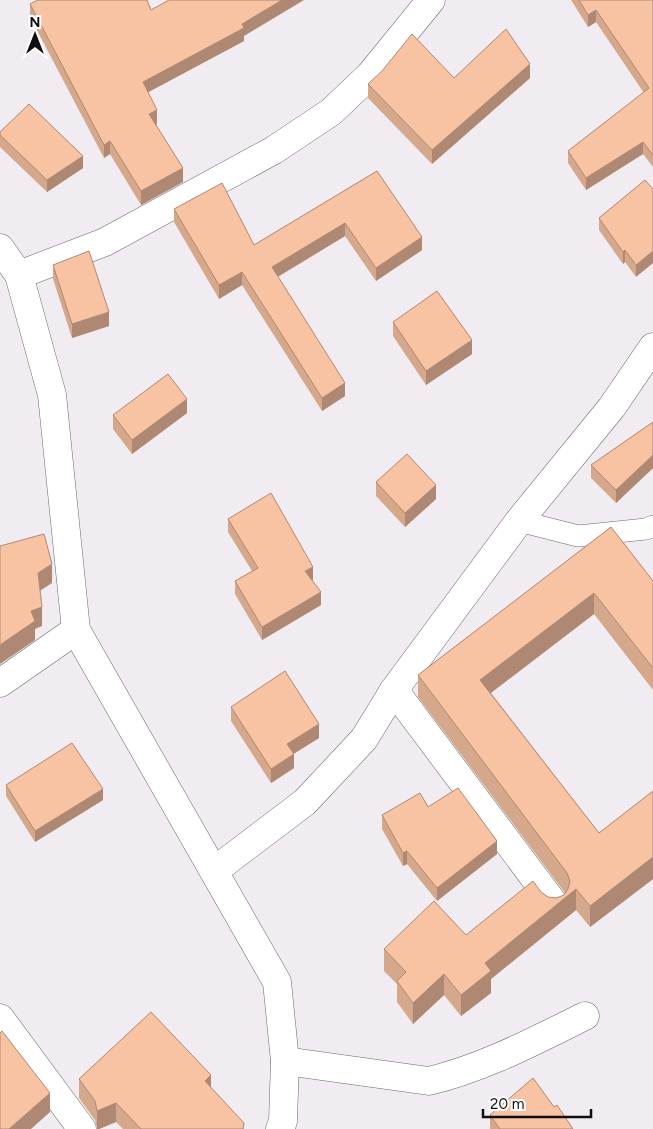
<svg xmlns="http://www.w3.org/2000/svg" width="653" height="1129" viewBox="0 0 653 1129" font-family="Figtree,sans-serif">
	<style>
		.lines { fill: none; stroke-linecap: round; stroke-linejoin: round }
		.service-casing { stroke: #6a676b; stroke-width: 22 }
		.minor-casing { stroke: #6a676b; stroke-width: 29 }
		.tertiary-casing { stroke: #6a676b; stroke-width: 29 }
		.service { stroke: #fff; stroke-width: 21 }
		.minor { stroke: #fff; stroke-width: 28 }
		.tertiary { stroke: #fff; stroke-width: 28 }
		.wall { fill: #d5a88c }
		.shaded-wall { fill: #ae8872 }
		.building { fill: #f8c3a3; stroke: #ae8872 }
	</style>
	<rect width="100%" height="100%" fill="#f0ecf1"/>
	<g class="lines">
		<defs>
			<path id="service" d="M 519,521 L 578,536 L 646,529 L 653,526"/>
			<g id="minor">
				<path d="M 19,275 L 105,242 L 274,150 L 331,112 L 370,75 L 431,0"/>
				<path d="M 0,683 L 76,630"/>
				<path d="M 394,690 L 554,904"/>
				<path d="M 214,871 L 305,802 L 364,739 L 394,690 L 519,521 L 612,407 L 653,347"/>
				<path d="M 0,1018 L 82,1129"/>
				<path d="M 285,1061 L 429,1081 C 484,1068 534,1041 585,1016"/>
			</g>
			<path id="tertiary" d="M 0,248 L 19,275 L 52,395 L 76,630 L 277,982 L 285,1061 L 283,1121 L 280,1129"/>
		</defs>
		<use href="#service" class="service-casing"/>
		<use href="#minor" class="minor-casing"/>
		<use href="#tertiary" class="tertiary-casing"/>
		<use href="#service" class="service"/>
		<use href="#minor" class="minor"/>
		<use href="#tertiary" class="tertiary"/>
	</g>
	<g class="wall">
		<path d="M 571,0 L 653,0 L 653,167 L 643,154 L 586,190 L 568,163 L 568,151 L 644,93 L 596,22 L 588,27 Z"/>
		<path d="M 30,4 L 244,36 L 244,41 L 148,92 L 157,124 L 156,124 L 183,182 L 141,205 L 110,154 L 104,158 L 30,17 Z"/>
		<path d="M 454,78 L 530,78 L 432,164 L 368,98 L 368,84 Z"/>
		<path d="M 0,132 L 83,168 L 47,192 L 0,147 Z"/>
		<path d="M 377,171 L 422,250 L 376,281 L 345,236 L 278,277 L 345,396 L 322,411 L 242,285 L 219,299 L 174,222 L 174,209 L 254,245 Z"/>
		<path d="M 645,180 L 636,277 L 625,262 L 623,264 L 599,230 L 599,218 Z"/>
		<path d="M 53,265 L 109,326 L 72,338 L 53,279 Z"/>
		<path d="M 393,322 L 472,354 L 426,385 L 393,336 Z"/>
		<path d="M 187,413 L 132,454 L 113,429 L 113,415 Z"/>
		<path d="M 653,422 L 653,468 L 616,503 L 591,478 L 591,465 Z"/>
		<path d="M 376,482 L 436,499 L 405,527 L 376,496 Z"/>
		<path d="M 228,519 L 313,580 L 312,580 L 321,605 L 262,640 L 235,594 L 235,581 L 252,571 L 228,532 Z"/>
		<path d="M 611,527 L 653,581 L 653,690 L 594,614 L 491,693 L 599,833 L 653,791 L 653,879 L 590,927 L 576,910 L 491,979 L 491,993 L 461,1016 L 444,995 L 413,1024 L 397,1002 L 397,984 L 384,971 L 384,949 L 466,935 L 541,892 L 548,897 L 556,898 L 564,895 L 565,893 L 418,697 L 418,675 Z"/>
		<path d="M 231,707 L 319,738 L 293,754 L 294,768 L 271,783 L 231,721 Z"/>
		<path d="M 6,785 L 103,800 L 35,842 L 6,796 Z"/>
		<path d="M 428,807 L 497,854 L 437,901 L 407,864 L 403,866 L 382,829 L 382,815 Z"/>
		<path d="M 79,1079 L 211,1088 L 244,1129 L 123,1129 L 116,1122 L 99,1129 L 97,1129 L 95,1120 L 79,1098 Z"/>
		<path d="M 554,1107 L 573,1129 L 490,1129 L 490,1115 Z"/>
	</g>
	<g class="shaded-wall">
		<path d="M 282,0 L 304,0 L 244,36 L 244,41 L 143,95 L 143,82 Z"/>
		<path d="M 596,10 L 596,22 L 588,27 L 588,15 Z"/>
		<path d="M 530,64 L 530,78 L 432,164 L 432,150 Z"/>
		<path d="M 157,110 L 157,124 L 149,128 L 149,114 Z"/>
		<path d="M 110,141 L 110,154 L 104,158 L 104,145 Z"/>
		<path d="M 643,142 L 643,154 L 586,190 L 586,178 Z"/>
		<path d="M 83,156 L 83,168 L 47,192 L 47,180 Z"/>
		<path d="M 183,168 L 183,182 L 141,205 L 141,191 Z"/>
		<path d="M 345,223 L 345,236 L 272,280 L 272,267 Z"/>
		<path d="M 422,237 L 422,250 L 376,281 L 376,268 Z"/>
		<path d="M 625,250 L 625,262 L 623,264 L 623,252 Z"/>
		<path d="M 653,251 L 653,263 L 636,277 L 636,265 Z"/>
		<path d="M 242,272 L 242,285 L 219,299 L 219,285 Z"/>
		<path d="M 109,312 L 109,326 L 72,338 L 72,324 Z"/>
		<path d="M 472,340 L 472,354 L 426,385 L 426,371 Z"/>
		<path d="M 345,383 L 345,396 L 322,411 L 322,398 Z"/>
		<path d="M 187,399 L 187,413 L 132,454 L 132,440 Z"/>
		<path d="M 653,455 L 653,468 L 616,503 L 616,490 Z"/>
		<path d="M 436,485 L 436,499 L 405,527 L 405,513 Z"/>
		<path d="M 52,564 L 52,583 L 38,592 L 38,573 Z"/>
		<path d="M 313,567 L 313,580 L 305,584 L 305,571 Z"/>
		<path d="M 321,592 L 321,605 L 262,640 L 262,627 Z"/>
		<path d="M 594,593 L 594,614 L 480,701 L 480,680 Z"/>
		<path d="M 42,607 L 42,626 L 35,629 L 35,640 L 0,664 L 0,645 L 31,611 Z"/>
		<path d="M 319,724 L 319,738 L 287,758 L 287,744 Z"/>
		<path d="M 294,754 L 294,768 L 271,783 L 271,769 Z"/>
		<path d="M 103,789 L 103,800 L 35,842 L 35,831 Z"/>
		<path d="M 497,841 L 497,854 L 437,901 L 437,888 Z"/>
		<path d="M 407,851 L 407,864 L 403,866 L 403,853 Z"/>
		<path d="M 653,857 L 653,879 L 590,927 L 590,906 Z"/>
		<path d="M 576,889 L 576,910 L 491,979 L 491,993 L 461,1016 L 461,995 L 485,963 Z"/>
		<path d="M 444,974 L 444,995 L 413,1024 L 413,1003 Z"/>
		<path d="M 211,1075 L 211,1094 L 205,1081 Z"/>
		<path d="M 50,1093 L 50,1112 L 31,1129 L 9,1129 Z"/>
		<path d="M 116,1103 L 116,1122 L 99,1129 L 97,1129 L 97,1111 Z"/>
	</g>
	<g class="building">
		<path d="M 38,0 L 147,0 L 151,10 L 169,0 L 282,0 L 242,24 L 244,28 L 143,82 L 157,110 L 149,114 L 183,168 L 141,191 L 110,141 L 104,145 L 30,4 Z"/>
		<path d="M 579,0 L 653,0 L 653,155 L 643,142 L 586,178 L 568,151 L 649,88 L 596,10 L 588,15 Z"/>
		<path d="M 506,29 L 530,64 L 432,150 L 368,84 L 382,71 L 412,34 L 454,78 Z"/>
		<path d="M 29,104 L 83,156 L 47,180 L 0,135 L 0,132 Z"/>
		<path d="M 377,171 L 422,237 L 376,268 L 345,223 L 272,267 L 345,383 L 322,398 L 242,272 L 219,285 L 174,209 L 222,183 L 254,245 Z"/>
		<path d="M 645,180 L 653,189 L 653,251 L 636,265 L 625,250 L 623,252 L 599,218 Z"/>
		<path d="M 89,251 L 109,312 L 72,324 L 53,265 Z"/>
		<path d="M 437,291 L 472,340 L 426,371 L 393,322 Z"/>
		<path d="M 168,374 L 187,399 L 132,440 L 113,415 Z"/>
		<path d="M 653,422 L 653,455 L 616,490 L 591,465 Z"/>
		<path d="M 407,454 L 436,485 L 405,513 L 376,482 Z"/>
		<path d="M 271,493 L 313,567 L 305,571 L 321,592 L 262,627 L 235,581 L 258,568 L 228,519 Z"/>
		<path d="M 611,527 L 653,581 L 653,668 L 594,593 L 480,680 L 599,833 L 653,791 L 653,857 L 590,906 L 576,889 L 485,963 L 491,971 L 461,995 L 444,974 L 413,1003 L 397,981 L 406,972 L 384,949 L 434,901 L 466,935 L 533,881 L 541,892 L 548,897 L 556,898 L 564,895 L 568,889 L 570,881 L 567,873 L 418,675 Z"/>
		<path d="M 44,534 L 52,564 L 38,573 L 42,607 L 31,611 L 35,621 L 0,645 L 0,546 Z"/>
		<path d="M 285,671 L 319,724 L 287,744 L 294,754 L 271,769 L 231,707 Z"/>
		<path d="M 72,743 L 103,789 L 35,831 L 6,785 Z"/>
		<path d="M 458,788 L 497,841 L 437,888 L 407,851 L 403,853 L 382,815 L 420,793 L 428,807 Z"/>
		<path d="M 151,1012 L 211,1075 L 205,1081 L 244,1123 L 243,1129 L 141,1129 L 116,1103 L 97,1111 L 95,1101 L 79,1079 Z"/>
		<path d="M 2,1031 L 50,1093 L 9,1129 L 0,1129 L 0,1033 Z"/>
		<path d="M 533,1078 L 554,1107 L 557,1105 L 573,1129 L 500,1129 L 490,1115 Z"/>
	</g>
	<g transform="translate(35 35)" stroke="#ffffff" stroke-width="4" paint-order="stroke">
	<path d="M0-4L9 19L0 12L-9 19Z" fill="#100e10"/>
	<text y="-8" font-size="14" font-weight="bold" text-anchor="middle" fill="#100e10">N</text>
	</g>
	<path d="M483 1109v8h108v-8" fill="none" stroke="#100e10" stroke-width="2.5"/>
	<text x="490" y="1109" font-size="15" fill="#100e10" stroke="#ffffff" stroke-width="4" paint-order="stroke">20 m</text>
</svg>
